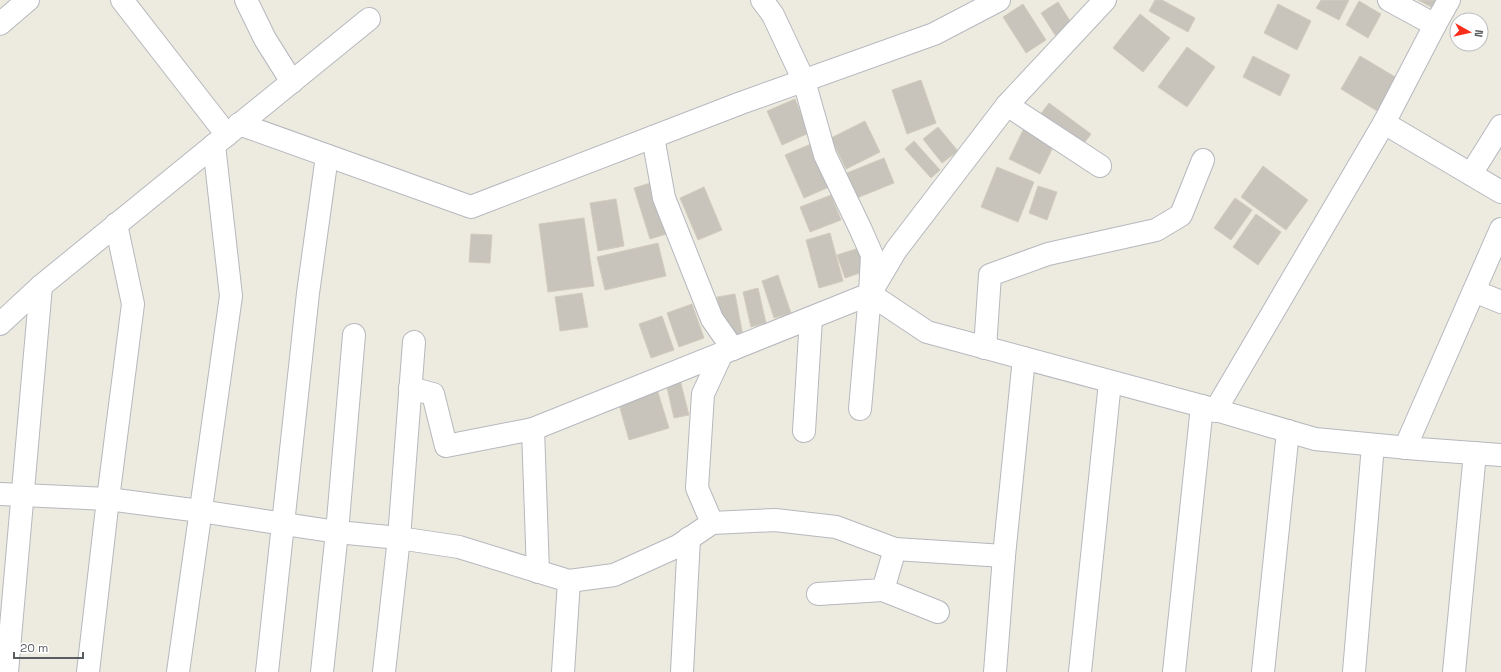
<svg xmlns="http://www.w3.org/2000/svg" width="1501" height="672" viewBox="0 0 1501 672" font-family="'Space Grotesk',sans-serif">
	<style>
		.building { fill: #c8c4bc; stroke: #d2ccbd }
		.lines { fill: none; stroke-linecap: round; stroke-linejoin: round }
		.minor-casing { stroke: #b5b8be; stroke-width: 24 }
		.minor { stroke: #fff; stroke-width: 22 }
	</style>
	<rect width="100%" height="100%" fill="#edeadf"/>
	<g class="building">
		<path d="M 1155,0 L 1162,0 L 1195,18 L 1188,32 L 1149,11 Z"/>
		<path d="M 1321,0 L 1349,0 L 1339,20 L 1316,8 Z"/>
		<path d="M 1418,0 L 1442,0 L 1437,10 Z"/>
		<path d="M 1359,1 L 1381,14 L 1368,38 L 1346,25 Z"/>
		<path d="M 1058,2 L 1072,24 L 1055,35 L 1041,13 Z"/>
		<path d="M 1023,4 L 1046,40 L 1026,53 L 1003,17 Z"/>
		<path d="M 1278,4 L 1311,21 L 1297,50 L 1264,33 Z"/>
		<path d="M 1140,14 L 1170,38 L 1143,72 L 1113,48 Z"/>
		<path d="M 1187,47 L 1215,67 L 1187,107 L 1158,87 Z"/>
		<path d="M 1253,56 L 1290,75 L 1280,96 L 1243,77 Z"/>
		<path d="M 1360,56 L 1412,87 L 1392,120 L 1341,89 Z"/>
		<path d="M 921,80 L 936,123 L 907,134 L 892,90 Z"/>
		<path d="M 795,99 L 809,133 L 782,145 L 767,111 Z"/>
		<path d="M 1049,103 L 1091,134 L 1082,146 L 1040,115 Z"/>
		<path d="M 865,121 L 880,152 L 846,169 L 831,138 Z"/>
		<path d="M 938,127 L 958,151 L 942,163 L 923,139 Z"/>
		<path d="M 1024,128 L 1055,143 L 1040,174 L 1009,159 Z"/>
		<path d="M 914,141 L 940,170 L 931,178 L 905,149 Z"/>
		<path d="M 811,144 L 829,187 L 804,198 L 785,155 Z"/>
		<path d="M 884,158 L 894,183 L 857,198 L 847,173 Z"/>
		<path d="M 1263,166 L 1308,200 L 1286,230 L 1241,197 Z"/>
		<path d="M 997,167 L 1034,182 L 1018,222 L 981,207 Z"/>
		<path d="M 657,181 L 673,232 L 650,239 L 634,188 Z"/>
		<path d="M 1038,186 L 1057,192 L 1047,220 L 1029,213 Z"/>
		<path d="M 704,187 L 722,230 L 698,240 L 680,198 Z"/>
		<path d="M 831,195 L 841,220 L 810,232 L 800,207 Z"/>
		<path d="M 1235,198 L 1252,210 L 1231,240 L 1214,228 Z"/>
		<path d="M 616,199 L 624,246 L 598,251 L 590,203 Z"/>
		<path d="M 1256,214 L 1281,232 L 1258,265 L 1233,247 Z"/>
		<path d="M 584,218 L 594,286 L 548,292 L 539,224 Z"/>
		<path d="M 830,233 L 843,281 L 819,288 L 806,240 Z"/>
		<path d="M 471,234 L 492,235 L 490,263 L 469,262 Z"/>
		<path d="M 658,243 L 666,276 L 605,290 L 597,257 Z"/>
		<path d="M 859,248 L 866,271 L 845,278 L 837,255 Z"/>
		<path d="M 778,275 L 791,313 L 774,318 L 762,281 Z"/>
		<path d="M 758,288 L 766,323 L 751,327 L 743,292 Z"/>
		<path d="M 582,293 L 588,327 L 560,331 L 555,297 Z"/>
		<path d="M 735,294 L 743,336 L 725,340 L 717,297 Z"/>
		<path d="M 692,304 L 704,338 L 679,347 L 667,313 Z"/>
		<path d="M 662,316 L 674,350 L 651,358 L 639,324 Z"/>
		<path d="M 679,376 L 689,415 L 674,418 L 665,379 Z"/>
		<path d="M 656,386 L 669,428 L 629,440 L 617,397 Z"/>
	</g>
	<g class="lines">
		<defs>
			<g id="minor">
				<path d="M 122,0 L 227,135"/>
				<path d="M 246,0 L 265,39 L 292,82"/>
				<path d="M 762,0 L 773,15 L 804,81 L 825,155 L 860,228 L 872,255 L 870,294 L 860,409"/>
				<path d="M 0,24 L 28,0"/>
				<path d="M 1435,25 L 1449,0"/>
				<path d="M 1007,105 L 1100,166"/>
				<path d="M 1384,123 L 1501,192"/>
				<path d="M 239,124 L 471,207 L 741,103 L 934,34 L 999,0"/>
				<path d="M 653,137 L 664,198 L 712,319 L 733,349"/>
				<path d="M 1471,174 L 1501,126"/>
				<path d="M 1474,291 L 1501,302"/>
				<path d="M 870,294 L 927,332 L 1202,406 L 1315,439 L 1419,449 L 1501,455"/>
				<path d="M 0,324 L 41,286 L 369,19"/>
				<path d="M 985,348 L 990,275 L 1048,254 L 1156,230 L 1181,215 L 1203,160"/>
				<path d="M 410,388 L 433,394 L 446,446 L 533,429 L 538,572"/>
				<path d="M 1215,411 L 1384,123 L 1435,25 L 1389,0"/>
				<path d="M 533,429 L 870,294 L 896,250 L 1007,105 L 1105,0"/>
				<path d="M 804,431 L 811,318"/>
				<path d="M 1405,448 L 1501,229"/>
				<path d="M 0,494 L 108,499 L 200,511 L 337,532 L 399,538 L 459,547 L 569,581 L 614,575 L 678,546 L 712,523 L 775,520 L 836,527 L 895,549 L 1004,556"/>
				<path d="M 712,523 L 697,488 L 703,394 L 722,353"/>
				<path d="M 883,590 L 938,612"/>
				<path d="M 818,594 L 883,590 L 895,549"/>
				<path d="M 7,672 L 41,286"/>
				<path d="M 88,672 L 108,499 L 133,304 L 116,224"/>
				<path d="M 178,672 L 231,296 L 214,145"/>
				<path d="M 267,672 L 308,293 L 327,156"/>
				<path d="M 322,672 L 337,532 L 354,335"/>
				<path d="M 384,672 L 399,538 L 414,342"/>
				<path d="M 563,672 L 569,581"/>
				<path d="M 682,672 L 689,538"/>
				<path d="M 995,672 L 1004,556 L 1024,358"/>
				<path d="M 1080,672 L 1110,382"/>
				<path d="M 1174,672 L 1202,406"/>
				<path d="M 1263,672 L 1288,431"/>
				<path d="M 1354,672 L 1373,445"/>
				<path d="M 1454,672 L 1475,453"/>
			</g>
		</defs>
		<use href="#minor" class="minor-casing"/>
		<use href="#minor" class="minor"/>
	</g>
	<g transform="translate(1469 32) rotate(98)"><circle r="19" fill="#ffffff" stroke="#bcbec0"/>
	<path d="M0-3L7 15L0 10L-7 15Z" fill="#f92d19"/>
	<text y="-6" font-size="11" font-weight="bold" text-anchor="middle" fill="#585d62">N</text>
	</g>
	<path d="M14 652v6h69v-6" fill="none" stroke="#585d62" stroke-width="2"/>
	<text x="20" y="652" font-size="12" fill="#585d62" stroke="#ffffff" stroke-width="3" paint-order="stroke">20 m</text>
</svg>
